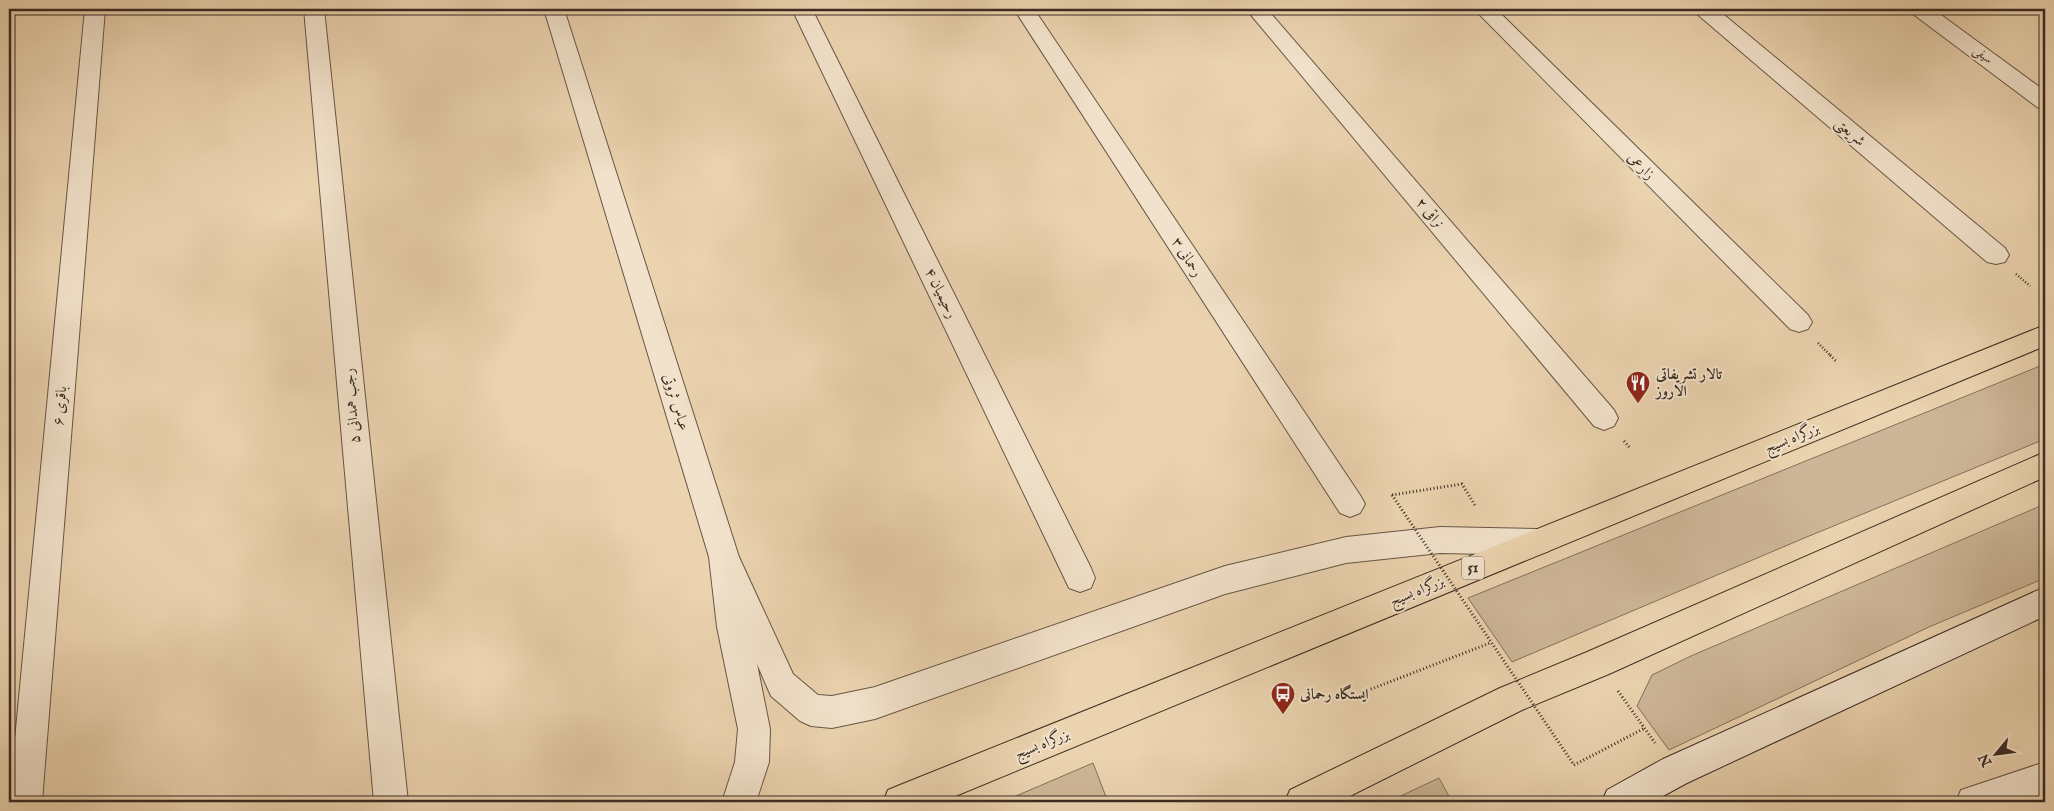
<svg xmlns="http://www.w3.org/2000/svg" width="2054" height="811" viewBox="0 0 2054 811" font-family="'IM FELL English',Amiri,serif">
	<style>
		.green { fill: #cdb697; stroke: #84705c }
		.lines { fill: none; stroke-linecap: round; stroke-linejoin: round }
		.street-casing { stroke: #675545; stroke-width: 2 }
		.secondary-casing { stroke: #3b2b22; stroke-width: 2 }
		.highway-casing { stroke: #3b2b22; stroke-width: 2 }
		.path-far1 { stroke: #3b2b22; stroke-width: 2.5; stroke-dasharray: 1 2; stroke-linecap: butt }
		.path { stroke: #3b2b22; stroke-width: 3; stroke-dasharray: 1 2.5; stroke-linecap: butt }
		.street { fill: #f2e2cb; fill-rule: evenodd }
		.secondary { fill: #f2e2cb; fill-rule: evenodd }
		.highway { fill: #ebd3af; fill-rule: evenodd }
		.path-bridge { stroke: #3b2b22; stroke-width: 3; stroke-dasharray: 1 2.5; stroke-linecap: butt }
		.labels { text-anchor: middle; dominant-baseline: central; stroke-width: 4; stroke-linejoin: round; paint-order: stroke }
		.far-street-label { font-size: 12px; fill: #3b2b22; stroke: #f2e2cb }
		.shield { fill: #f2e2cb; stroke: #726255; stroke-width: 1 }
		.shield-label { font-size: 14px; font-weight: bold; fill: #3b2b22 }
		.street-label { font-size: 15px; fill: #3b2b22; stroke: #f2e2cb }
		.poi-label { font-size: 15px; font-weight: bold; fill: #3b2b22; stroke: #f2e2cb; text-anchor: start }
	</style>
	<rect width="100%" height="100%" fill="#ebd3af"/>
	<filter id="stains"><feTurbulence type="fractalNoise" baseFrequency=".004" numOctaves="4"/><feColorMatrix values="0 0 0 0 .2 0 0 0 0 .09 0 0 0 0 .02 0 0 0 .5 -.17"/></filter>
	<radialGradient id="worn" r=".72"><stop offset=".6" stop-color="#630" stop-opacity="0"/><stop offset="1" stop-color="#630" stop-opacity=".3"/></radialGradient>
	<g class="green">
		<path d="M 2045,364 L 2045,439 L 1802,539 L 1512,662 L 1468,598 Z"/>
		<path d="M 2045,504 L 2045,578 L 1929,627 L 1669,750 L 1637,706 L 1652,675 L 1691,656 Z"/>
		<path d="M 1093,763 L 1108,802 L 1002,802 Z"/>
		<path d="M 1439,778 L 1452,802 L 1388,802 Z"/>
	</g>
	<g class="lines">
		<defs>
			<g id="street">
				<path d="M 85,9 L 105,9 L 42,802 L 9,802 Z"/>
				<path d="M 304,9 L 324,9 L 408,802 L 374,802 Z"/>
				<path d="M 544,9 L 564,9 L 739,557 L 793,674 L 818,695 L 832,696 L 875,687 L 1225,566 L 1346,537 L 1440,527 L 1538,529 L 1549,533 L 1553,542 L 1549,551 L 1538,555 L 1440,553 L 1346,563 L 1225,594 L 875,719 L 832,728 L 811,726 L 800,721 L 771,696 L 757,664 L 770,729 L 769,762 L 756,802 L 722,802 L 735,762 L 738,729 L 717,627 L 709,557 Z"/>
				<path d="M 792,9 L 812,9 L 1091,568 L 1095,578 L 1091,588 L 1080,592 L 1069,588 Z"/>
				<path d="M 1014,9 L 1034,9 L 1360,495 L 1365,504 L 1360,513 L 1350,517 L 1340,513 Z"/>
				<path d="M 1246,9 L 1267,9 L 1614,410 L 1618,418 L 1614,426 L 1604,430 L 1594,426 Z"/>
				<path d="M 1474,9 L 1496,9 L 1808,315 L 1812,322 L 1808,329 L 1799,332 L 1790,329 Z"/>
				<path d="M 1694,9 L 1717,9 L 2005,248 L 2009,255 L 2005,262 L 1996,264 L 1987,262 L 1697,14 Z"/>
				<path d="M 1910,9 L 1933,9 L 2045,91 L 2045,110 L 2037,107 L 1913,14 Z"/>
				<path d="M 2039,764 L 2045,765 L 2045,799 L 2039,798 L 2025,802 L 1956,802 L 1961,790 Z"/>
			</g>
			<path id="secondary" d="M 2045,587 L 2045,616 L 1687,783 L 1652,802 L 1602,802 L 1607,790 L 1663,759 Z"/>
			<g id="highway">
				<path d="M 2045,325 L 2045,346 L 941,802 L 883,802 L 888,790 L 900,785 Z"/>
				<path d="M 2045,452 L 2045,477 L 1609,674 L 1522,710 L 1338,802 L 1285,802 L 1290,790 L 1500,688 L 1587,652 Z"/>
			</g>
		</defs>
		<use href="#street" class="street-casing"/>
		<use href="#secondary" class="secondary-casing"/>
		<use href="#highway" class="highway-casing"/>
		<g class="path-far1">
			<path d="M 2016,274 L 2030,286"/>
			<path d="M 1818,343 L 1831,356"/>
		</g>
		<g class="path">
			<path d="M 1830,355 L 1836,361"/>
			<path d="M 1624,441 L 1630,448"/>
			<path d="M 1392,495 L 1462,484 L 1476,507"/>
			<path d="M 1618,691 L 1655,743"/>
			<path d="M 1361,693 L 1490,643"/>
			<path d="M 1574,765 L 1645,728"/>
		</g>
		<use href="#street" class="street"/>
		<use href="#secondary" class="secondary"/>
		<use href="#highway" class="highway"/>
		<path class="path-bridge" d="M 1392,495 L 1574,765"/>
	</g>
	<defs>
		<symbol id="restaurant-pin" viewBox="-11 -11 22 30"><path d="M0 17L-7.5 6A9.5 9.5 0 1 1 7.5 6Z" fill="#8f2418" stroke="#f2e2cb"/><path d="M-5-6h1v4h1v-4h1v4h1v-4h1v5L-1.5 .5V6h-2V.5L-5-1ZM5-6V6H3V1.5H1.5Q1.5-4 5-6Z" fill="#fff"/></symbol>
		<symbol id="bus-pin" viewBox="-11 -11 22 30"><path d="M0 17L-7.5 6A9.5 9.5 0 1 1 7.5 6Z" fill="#8f2418" stroke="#f2e2cb"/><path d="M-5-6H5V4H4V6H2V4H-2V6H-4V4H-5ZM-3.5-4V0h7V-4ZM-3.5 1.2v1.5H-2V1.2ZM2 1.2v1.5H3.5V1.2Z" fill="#fff"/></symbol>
	</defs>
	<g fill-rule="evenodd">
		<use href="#restaurant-pin" x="1624" y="369" width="28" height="38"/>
		<use href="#bus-pin" x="1269" y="680" width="28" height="38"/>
	</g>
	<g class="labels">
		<g class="far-street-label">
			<text transform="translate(1983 55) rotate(37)">سیفی</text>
		</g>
		<rect class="shield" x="1462" y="556.5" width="22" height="23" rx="4"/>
		<g class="shield-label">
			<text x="1473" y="568">51</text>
		</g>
		<g class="street-label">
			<text transform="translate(1850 132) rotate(40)">شریعتی</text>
			<text transform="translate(1641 166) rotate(45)">زارعی</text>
			<text transform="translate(1430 213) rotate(50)">نراقی ۲</text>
			<text transform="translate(1187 257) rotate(57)">رحمانی ۳</text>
			<text transform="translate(941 293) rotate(64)">رحیمیان ۴</text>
			<text transform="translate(676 402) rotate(73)">عباس ثروتی</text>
			<text transform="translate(60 406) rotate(-85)">باقری ۶</text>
			<text transform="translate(352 406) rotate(-95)">رجب همدانی ۵</text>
			<text transform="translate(1792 438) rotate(-22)">بزرگراه بسیج</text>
			<text transform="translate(1417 591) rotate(-22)">بزرگراه بسیج</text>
			<text transform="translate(1042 744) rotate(-22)">بزرگراه بسیج</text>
		</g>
		<g class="poi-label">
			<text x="1656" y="374">تالار تشریفاتی<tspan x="1656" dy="17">الاروز</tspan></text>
			<text x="1300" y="694">ایستگاه رحمانی</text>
		</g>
	</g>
	<rect width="2054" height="811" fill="none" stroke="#ebd3af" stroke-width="30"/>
	<rect x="10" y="10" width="2034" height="791" fill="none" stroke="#3b2b22" stroke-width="2.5"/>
	<rect x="15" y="15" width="2024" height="781" fill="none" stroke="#3b2b22"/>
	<g transform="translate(1996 754) rotate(241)" stroke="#f2e2cb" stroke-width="4" paint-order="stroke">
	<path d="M0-4L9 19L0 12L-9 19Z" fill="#3b2b22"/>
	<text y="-8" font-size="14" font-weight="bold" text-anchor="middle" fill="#3b2b22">N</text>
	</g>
	<rect width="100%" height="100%" filter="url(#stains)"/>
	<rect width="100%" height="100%" fill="url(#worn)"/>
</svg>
